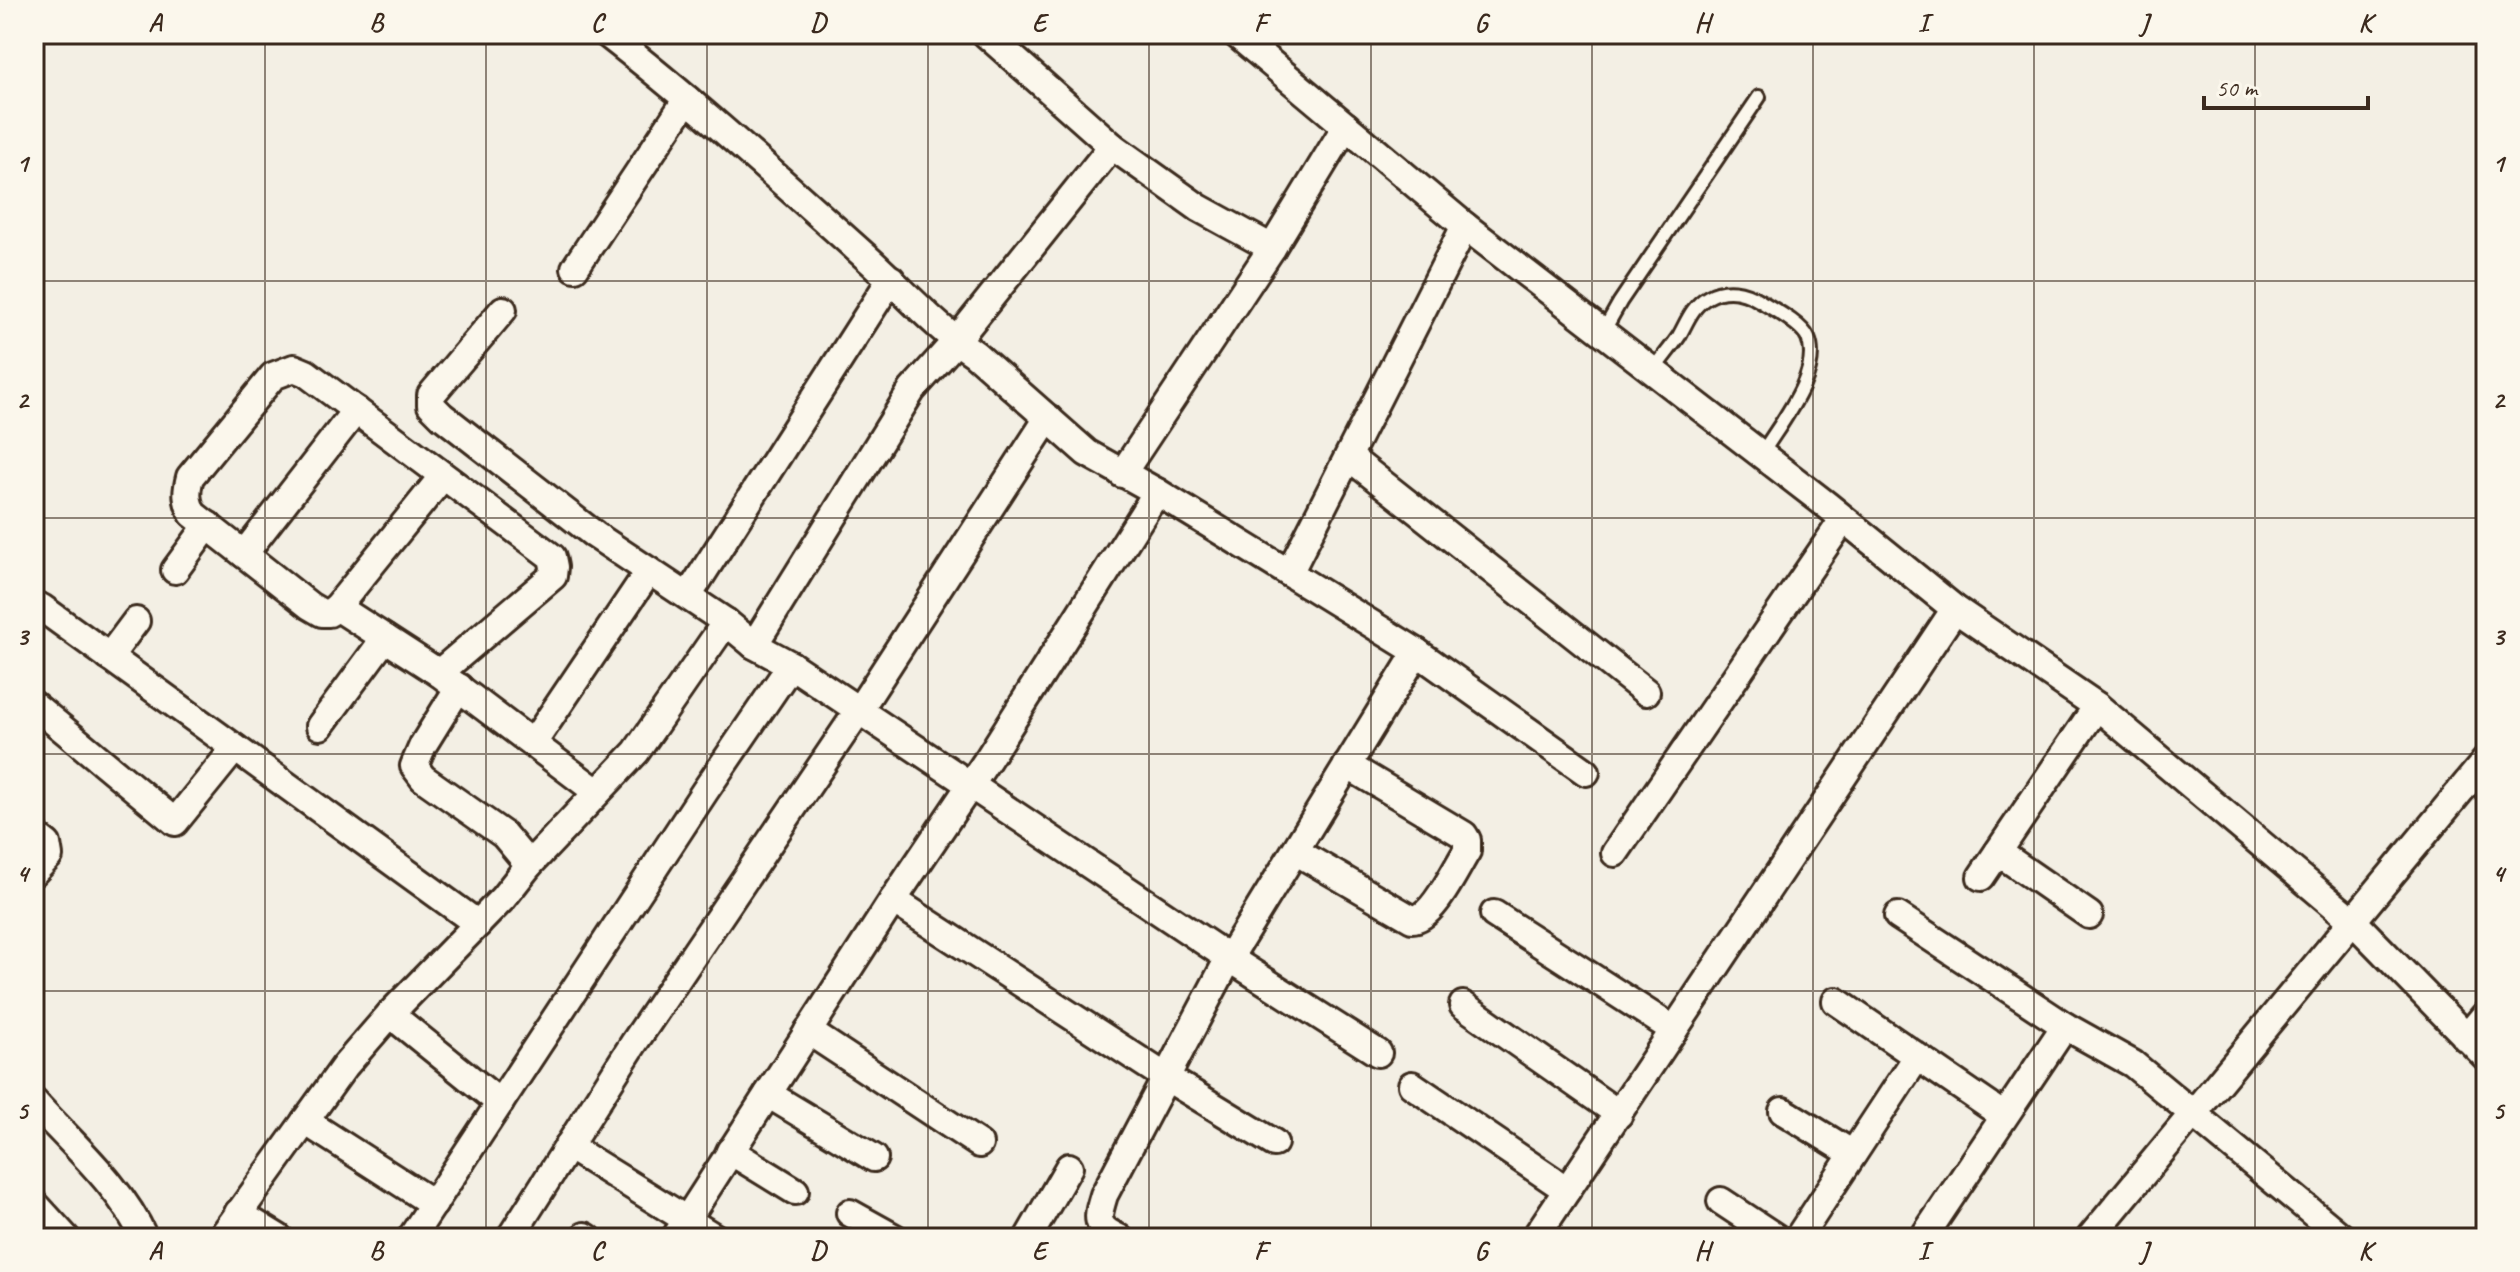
<svg xmlns="http://www.w3.org/2000/svg" width="2520" height="1272" viewBox="0 0 2520 1272" font-family="Caveat,sans-serif">
	<style>
		.lines { fill: none; stroke-linecap: round; stroke-linejoin: round }
		.service-casing { stroke: #3b2a1e; stroke-width: 18 }
		.minor-casing { stroke: #3b2a1e; stroke-width: 32 }
		.service { stroke: #fbf7ec; stroke-width: 12 }
		.minor { stroke: #fbf7ec; stroke-width: 26 }
		.grid { fill: none; stroke: #3b2a1e; stroke-width: 2; stroke-opacity: 0.55 }
		.neatline { fill: none; stroke: #3b2a1e; stroke-width: 3 }
		.grid-label { font-size: 26px; text-anchor: middle; font-weight: bold; fill: #3b2a1e }
	</style>
	<rect width="100%" height="100%" fill="#f3efe4"/>
	<filter id="ink" filterUnits="userSpaceOnUse"><feTurbulence type="fractalNoise" baseFrequency=".0125" numOctaves="2"/><feDisplacementMap in="SourceGraphic" scale="16" xChannelSelector="R" yChannelSelector="G"/><feConvolveMatrix kernelMatrix="1 2 1 2 8 2 1 2 1" color-interpolation-filters="sRGB"/></filter>
	<g filter="url(#ink)">
		<g class="lines">
			<defs>
				<g id="service">
					<path d="M 1603,332 L 1620,302 L 1759,97"/>
					<path d="M 1653,371 C 1661,359 1671,348 1679,336 C 1687,322 1692,306 1708,297 C 1725,287 1744,291 1760,301 C 1773,309 1802,324 1808,338 C 1823,373 1778,426 1761,455"/>
				</g>
				<g id="minor">
					<path d="M 607,34 C 697,104 781,181 866,257 C 902,289 935,327 975,354 L 1087,453 L 1157,492"/>
					<path d="M 986,34 L 1112,146 L 1199,208 L 1272,248"/>
					<path d="M 1236,34 L 1465,226"/>
					<path d="M 575,268 L 687,99"/>
					<path d="M 503,310 L 431,395 L 431,405 L 442,416 L 595,535 L 726,622 L 754,645 L 791,665 L 1229,958 L 1378,1053"/>
					<path d="M 1349,457 L 1646,692"/>
					<path d="M 1122,474 L 1272,248 L 1346,126"/>
					<path d="M 244,554 L 356,410"/>
					<path d="M 175,570 L 208,525"/>
					<path d="M 1289,573 L 1417,652 L 1586,772"/>
					<path d="M 688,596 L 891,279"/>
					<path d="M 34,605 L 42,608 L 478,924"/>
					<path d="M 337,607 L 439,673 L 597,792"/>
					<path d="M 754,645 L 912,390 L 956,341 L 1112,146"/>
					<path d="M 109,657 L 136,621"/>
					<path d="M 439,673 L 553,576 L 554,567 L 552,557 L 306,373 L 294,368 L 273,376 L 190,477 C 186,492 186,501 193,514 L 310,606 L 322,613 L 329,613 L 337,607 L 443,476"/>
					<path d="M 459,687 L 423,745 L 414,766 L 423,778 L 504,835 L 529,865"/>
					<path d="M 34,705 L 175,822 L 235,748"/>
					<path d="M 320,726 L 385,638"/>
					<path d="M 533,743 L 649,571"/>
					<path d="M 34,834 L 47,844 L 49,856 L 34,872"/>
					<path d="M 1295,851 L 1412,919 C 1433,919 1456,868 1467,851 L 1467,840 L 1464,835 L 1347,765"/>
					<path d="M 1998,852 L 2089,915"/>
					<path d="M 1615,853 L 1843,520"/>
					<path d="M 1981,877 L 2097,706"/>
					<path d="M 893,900 L 1164,1076 L 1274,1143"/>
					<path d="M 1494,914 L 1674,1030"/>
					<path d="M 1898,916 L 2065,1026"/>
					<path d="M 1836,1001 L 2004,1116"/>
					<path d="M 1463,1005 L 1619,1114"/>
					<path d="M 390,1014 L 500,1103"/>
					<path d="M 808,1031 L 979,1144"/>
					<path d="M 2466,1038 L 2486,1014"/>
					<path d="M 1412,1085 L 1567,1190"/>
					<path d="M 768,1094 L 874,1158"/>
					<path d="M 34,1102 C 71,1143 122,1187 144,1238"/>
					<path d="M 1783,1111 L 1853,1154"/>
					<path d="M 305,1121 L 434,1204"/>
					<path d="M 568,1146 L 716,1238"/>
					<path d="M 730,1151 L 795,1191"/>
					<path d="M 1721,1201 L 1777,1238"/>
					<path d="M 34,1203 L 66,1238"/>
					<path d="M 238,1213 L 279,1238"/>
					<path d="M 850,1213 L 895,1238"/>
					<path d="M 585,1236 L 588,1238"/>
					<path d="M 221,1238 L 344,1067 L 390,1014 L 503,898 L 529,865 L 636,752 L 726,622"/>
					<path d="M 411,1238 L 705,791 L 791,665"/>
					<path d="M 510,1238 L 634,1043 L 859,710 L 1048,418"/>
					<path d="M 675,1238 L 893,900 L 988,759 L 1157,492 L 1289,573 L 1465,226 L 1828,506 L 1955,609 L 2097,706 L 2354,922 L 2486,1057"/>
					<path d="M 1028,1238 L 1069,1167"/>
					<path d="M 1119,1238 C 1094,1226 1097,1218 1104,1195 L 1229,958 L 1417,652"/>
					<path d="M 1535,1238 L 1955,609"/>
					<path d="M 1798,1238 L 1917,1057"/>
					<path d="M 1923,1238 L 2065,1026 L 2133,1064 L 2343,1238"/>
					<path d="M 2090,1238 L 2486,760"/>
				</g>
			</defs>
			<use href="#service" class="service-casing"/>
			<use href="#minor" class="minor-casing"/>
			<use href="#service" class="service"/>
			<use href="#minor" class="minor"/>
		</g>
	</g>
	<path class="grid" d="M 265,34 L 265,1238M 486,34 L 486,1238M 707,34 L 707,1238M 928,34 L 928,1238M 1149,34 L 1149,1238M 1371,34 L 1371,1238M 1592,34 L 1592,1238M 1813,34 L 1813,1238M 2034,34 L 2034,1238M 2255,34 L 2255,1238M 34,281 L 2486,281M 34,518 L 2486,518M 34,754 L 2486,754M 34,991 L 2486,991"/>
	<rect width="2520" height="1272" fill="none" stroke="#fbf7ec" stroke-width="88"/>
	<path d="M2204 96v12h164v-12" fill="none" stroke="#3b2a1e" stroke-width="4"/>
	<text x="2216" y="96" font-size="24" fill="#3b2a1e" stroke="#fbf7ec" stroke-width="6" paint-order="stroke">50 m</text>
	<rect x="44" y="44" width="2432" height="1184" class="neatline"/>
	<g class="grid-label">
		<text x="155" y="31">A</text>
		<text x="376" y="31">B</text>
		<text x="597" y="31">C</text>
		<text x="818" y="31">D</text>
		<text x="1039" y="31">E</text>
		<text x="1260" y="31">F</text>
		<text x="1481" y="31">G</text>
		<text x="1702" y="31">H</text>
		<text x="1923" y="31">I</text>
		<text x="2144" y="31">J</text>
		<text x="2365" y="31">K</text>
		<text x="22" y="172">1</text>
		<text x="2498" y="172">1</text>
		<text x="22" y="408">2</text>
		<text x="2498" y="408">2</text>
		<text x="22" y="645">3</text>
		<text x="2498" y="645">3</text>
		<text x="22" y="882">4</text>
		<text x="2498" y="882">4</text>
		<text x="22" y="1119">5</text>
		<text x="2498" y="1119">5</text>
		<text x="155" y="1259">A</text>
		<text x="376" y="1259">B</text>
		<text x="597" y="1259">C</text>
		<text x="818" y="1259">D</text>
		<text x="1039" y="1259">E</text>
		<text x="1260" y="1259">F</text>
		<text x="1481" y="1259">G</text>
		<text x="1702" y="1259">H</text>
		<text x="1923" y="1259">I</text>
		<text x="2144" y="1259">J</text>
		<text x="2365" y="1259">K</text>
	</g>
</svg>
